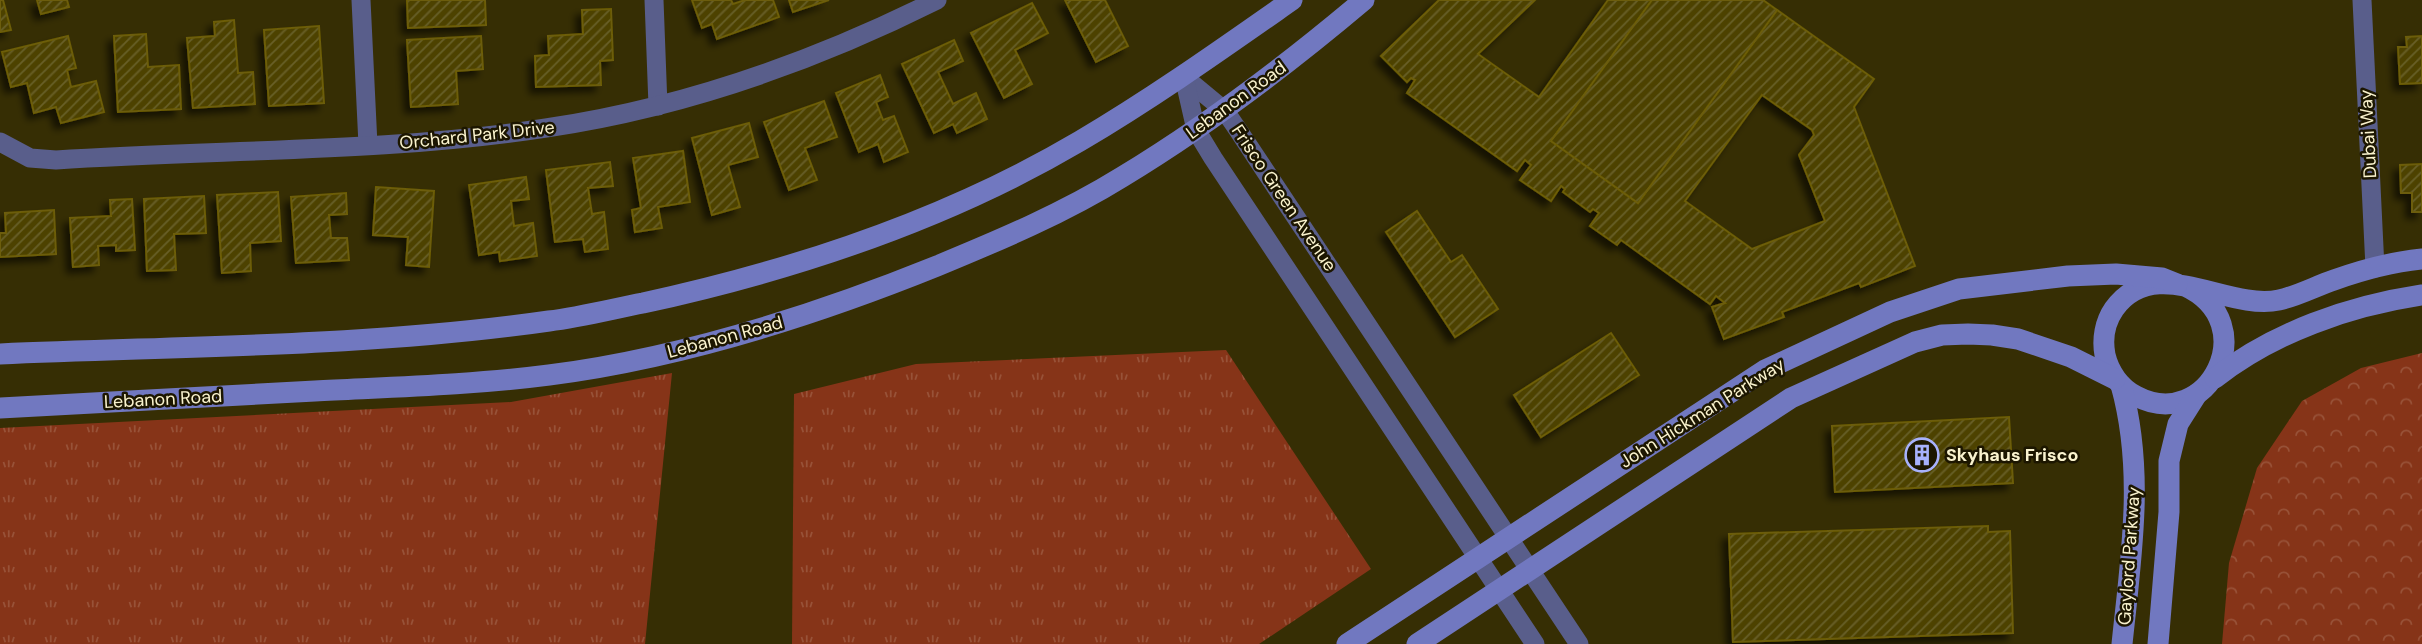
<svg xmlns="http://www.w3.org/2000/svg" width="2422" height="644" viewBox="0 0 2422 644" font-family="'DM Sans',sans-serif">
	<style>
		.grass { fill: url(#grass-tufts) }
		.forest { fill: url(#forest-crowns) }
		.building { fill: url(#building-hatch); stroke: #6c5d07; stroke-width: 2; fill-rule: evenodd; filter: url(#shadow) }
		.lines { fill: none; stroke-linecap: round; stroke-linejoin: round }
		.street { stroke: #595e8b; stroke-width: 19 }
		.secondary { stroke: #7178c0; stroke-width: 21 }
		.labels { text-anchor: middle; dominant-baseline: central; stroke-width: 5; stroke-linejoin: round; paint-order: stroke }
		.street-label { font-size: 18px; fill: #faf3ce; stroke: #1c1600 }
		.poi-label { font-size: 18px; font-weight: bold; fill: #faf3ce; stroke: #1c1600; text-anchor: start }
	</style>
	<defs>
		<pattern id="grass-tufts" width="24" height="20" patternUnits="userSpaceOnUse" patternTransform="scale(1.75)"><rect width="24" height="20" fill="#863418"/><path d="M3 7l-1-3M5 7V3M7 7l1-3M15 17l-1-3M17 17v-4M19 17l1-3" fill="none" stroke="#985238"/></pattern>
		<pattern id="forest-crowns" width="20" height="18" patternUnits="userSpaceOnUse" patternTransform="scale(1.75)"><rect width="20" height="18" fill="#863418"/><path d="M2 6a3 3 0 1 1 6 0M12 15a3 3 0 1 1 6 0" fill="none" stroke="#985238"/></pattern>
		<pattern id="building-hatch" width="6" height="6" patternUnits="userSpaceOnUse" patternTransform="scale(1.75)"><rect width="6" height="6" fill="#4e4304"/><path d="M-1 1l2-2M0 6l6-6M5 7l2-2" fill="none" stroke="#685f27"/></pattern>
		<filter id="shadow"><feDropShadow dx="-6" dy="6" stdDeviation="3.5" flood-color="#0009"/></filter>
	</defs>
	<rect width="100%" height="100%" fill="#362e04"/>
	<g class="grass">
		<path d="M 1226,350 L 1371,569 L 1259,644 L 792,644 L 794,394 L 916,364 Z"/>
		<path d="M 672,373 L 645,644 L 0,644 L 0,428 L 511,402 Z"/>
	</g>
	<path class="forest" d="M 2422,353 L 2422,644 L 2222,644 L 2229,563 L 2257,468 L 2302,401 L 2361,368 Z"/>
	<g class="building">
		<path d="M 0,0 L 3,0 L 11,30 L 0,32 Z"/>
		<path d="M 37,0 L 67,0 L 69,7 L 41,14 Z"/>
		<path d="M 407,0 L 485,0 L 486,25 L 408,28 Z"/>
		<path d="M 692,0 L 731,0 L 733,4 L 745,0 L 773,0 L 779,17 L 717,39 L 712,24 L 702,28 Z"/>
		<path d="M 789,0 L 829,0 L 793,12 Z"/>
		<path d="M 1065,0 L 1105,0 L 1128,46 L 1096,62 Z"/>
		<path d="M 1439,0 L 1535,0 L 1478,54 L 1539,97 L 1608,0 L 1652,0 L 1551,141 L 1638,203 L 1777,10 L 1874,79 L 1854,107 L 1915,266 L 1861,287 L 1859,283 L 1782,312 L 1784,317 L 1724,339 L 1712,307 L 1725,303 L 1716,296 L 1710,304 L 1621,240 L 1617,245 L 1590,226 L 1599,213 L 1593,209 L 1590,212 L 1563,192 L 1565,189 L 1561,186 L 1551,201 L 1520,180 L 1531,165 L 1525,160 L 1517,171 L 1407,93 L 1415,80 L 1411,78 L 1407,82 L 1381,56 ZM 1762,95 L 1812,130 L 1814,135 L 1799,155 L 1825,221 L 1752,249 L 1685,201 Z"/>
		<path d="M 1652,0 L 1763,0 L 1777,10 L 1638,203 L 1551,141 Z"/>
		<path d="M 1032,3 L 1048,33 L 1015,50 L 1032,84 L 1004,98 L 971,33 Z"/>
		<path d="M 611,9 L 613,60 L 600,61 L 601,85 L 536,87 L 535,56 L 549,55 L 548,36 L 583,34 L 582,10 Z"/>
		<path d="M 234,20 L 238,73 L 253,72 L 255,104 L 193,108 L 187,38 L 215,36 L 214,22 Z"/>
		<path d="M 319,26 L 324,103 L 269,106 L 264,30 Z"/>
		<path d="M 146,34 L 148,67 L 179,65 L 181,109 L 118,112 L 114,36 Z"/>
		<path d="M 68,36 L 76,68 L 67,70 L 71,87 L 96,81 L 104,112 L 61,123 L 56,107 L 34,113 L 27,83 L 11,87 L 2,52 Z"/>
		<path d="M 481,36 L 483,69 L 456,71 L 458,104 L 411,107 L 407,40 Z"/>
		<path d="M 2422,36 L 2422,83 L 2400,84 L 2398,47 L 2407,47 L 2406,37 Z"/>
		<path d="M 954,40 L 963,61 L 938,72 L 953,104 L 976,93 L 987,119 L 957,133 L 953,124 L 934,133 L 902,64 Z"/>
		<path d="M 880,75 L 888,97 L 876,102 L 883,120 L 894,116 L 908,152 L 884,162 L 878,144 L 859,152 L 836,93 Z"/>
		<path d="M 824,101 L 837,137 L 805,148 L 817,180 L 789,190 L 764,122 Z"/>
		<path d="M 749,123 L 758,157 L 728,165 L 740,207 L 712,215 L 692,138 Z"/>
		<path d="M 683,151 L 690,202 L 658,207 L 662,228 L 635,232 L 632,210 L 641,208 L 633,158 Z"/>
		<path d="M 610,162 L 613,186 L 588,188 L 592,214 L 604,212 L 608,249 L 585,252 L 583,239 L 555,242 L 546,170 Z"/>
		<path d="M 2422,164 L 2422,212 L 2412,212 L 2412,193 L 2401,193 L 2400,165 Z"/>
		<path d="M 526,177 L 529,199 L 511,201 L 514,226 L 533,223 L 537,256 L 500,261 L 499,252 L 479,255 L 469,185 Z"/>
		<path d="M 376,187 L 434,191 L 429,267 L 406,265 L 408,237 L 373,235 Z"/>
		<path d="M 278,192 L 281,241 L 250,243 L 251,271 L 222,273 L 217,195 Z"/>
		<path d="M 346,193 L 347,214 L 329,215 L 331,238 L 347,238 L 349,260 L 296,263 L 291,197 Z"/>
		<path d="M 204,196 L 206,233 L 174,234 L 176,270 L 147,271 L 144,199 Z"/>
		<path d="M 132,199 L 135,250 L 116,251 L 116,245 L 98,246 L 99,265 L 73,267 L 70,218 L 111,216 L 110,200 Z"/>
		<path d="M 54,210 L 56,254 L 0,257 L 0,233 L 6,233 L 5,213 Z"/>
		<path d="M 1417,211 L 1451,262 L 1462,255 L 1498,309 L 1455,337 L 1386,232 Z"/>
		<path d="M 1611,333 L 1639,375 L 1541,437 L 1514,395 Z"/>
		<path d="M 2009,417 L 2013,483 L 1835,492 L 1832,426 Z"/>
		<path d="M 1988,526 L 1988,532 L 2010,531 L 2013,633 L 1733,642 L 1729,534 Z"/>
	</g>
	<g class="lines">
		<g class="street">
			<path d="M 361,0 L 368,145"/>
			<path d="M 654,0 L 658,106"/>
			<path d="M 2362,0 L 2375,268"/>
			<path d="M 1184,77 L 1225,111 L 1238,130 L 1579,644"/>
			<path d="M 1184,77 L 1196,130 L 1213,158 L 1535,644"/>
			<path d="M 0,142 L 30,158 L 56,160 C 219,149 384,153 546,128 C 682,108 815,61 937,0"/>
		</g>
		<g class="secondary">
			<path d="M 2185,286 C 2265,323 2208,434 2136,396 C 2120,388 2109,372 2105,355 C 2102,339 2105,322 2114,309 C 2155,252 2225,311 2279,300 C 2298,296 2316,286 2334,280 C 2362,270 2392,262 2422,259"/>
			<path d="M 0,354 C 182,346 368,347 549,321 C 581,317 612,309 643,303 C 795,270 946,220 1080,141 C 1153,98 1222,49 1292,0"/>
			<path d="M 2215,378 C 2274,332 2349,306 2422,295"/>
			<path d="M 2121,385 C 2145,471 2131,557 2122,644"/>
			<path d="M 0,408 C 105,402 210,397 315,391 C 393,387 472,385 549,375 C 682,358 813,316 937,266 C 1000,240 1064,213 1122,177 C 1208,125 1287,65 1364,0"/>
			<path d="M 1347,644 L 1765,370 L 1890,312 L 1959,289 L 2068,276 L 2116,274 L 2162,278 L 2177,284"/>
			<path d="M 1417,644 L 1791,398 L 1915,342 L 1942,335 L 1968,334 L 1992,335 L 2018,339 L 2071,357 L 2115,379"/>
			<path d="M 2158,644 L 2169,512 L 2169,461 L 2178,424 L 2197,394"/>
		</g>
	</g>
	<defs>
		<symbol id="building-ring" viewBox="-11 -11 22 22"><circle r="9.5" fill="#1c1600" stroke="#a7b1fc" stroke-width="1.5"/><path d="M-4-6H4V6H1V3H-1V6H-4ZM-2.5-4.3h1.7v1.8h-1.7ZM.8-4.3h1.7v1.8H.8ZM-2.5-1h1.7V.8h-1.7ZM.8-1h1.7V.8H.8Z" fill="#a7b1fc"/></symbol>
	</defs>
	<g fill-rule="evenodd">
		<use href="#building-ring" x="1903" y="436" width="38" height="38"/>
	</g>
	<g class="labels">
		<g class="street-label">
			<text transform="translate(1236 100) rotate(-36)">Lebanon Road</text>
			<text transform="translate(2368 134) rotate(-93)">Dubai Way</text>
			<text transform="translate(477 135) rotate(-6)">Orchard Park Drive</text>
			<text transform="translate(1284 198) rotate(56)">Frisco Green Avenue</text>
			<text transform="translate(725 337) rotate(-15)">Lebanon Road</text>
			<text transform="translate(163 399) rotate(-3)">Lebanon Road</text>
			<text transform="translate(1702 413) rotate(-32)">John Hickman Parkway</text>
			<text transform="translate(2129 556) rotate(-86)">Gaylord Parkway</text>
		</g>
		<g class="poi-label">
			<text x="1946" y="455">Skyhaus Frisco</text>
		</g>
	</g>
</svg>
